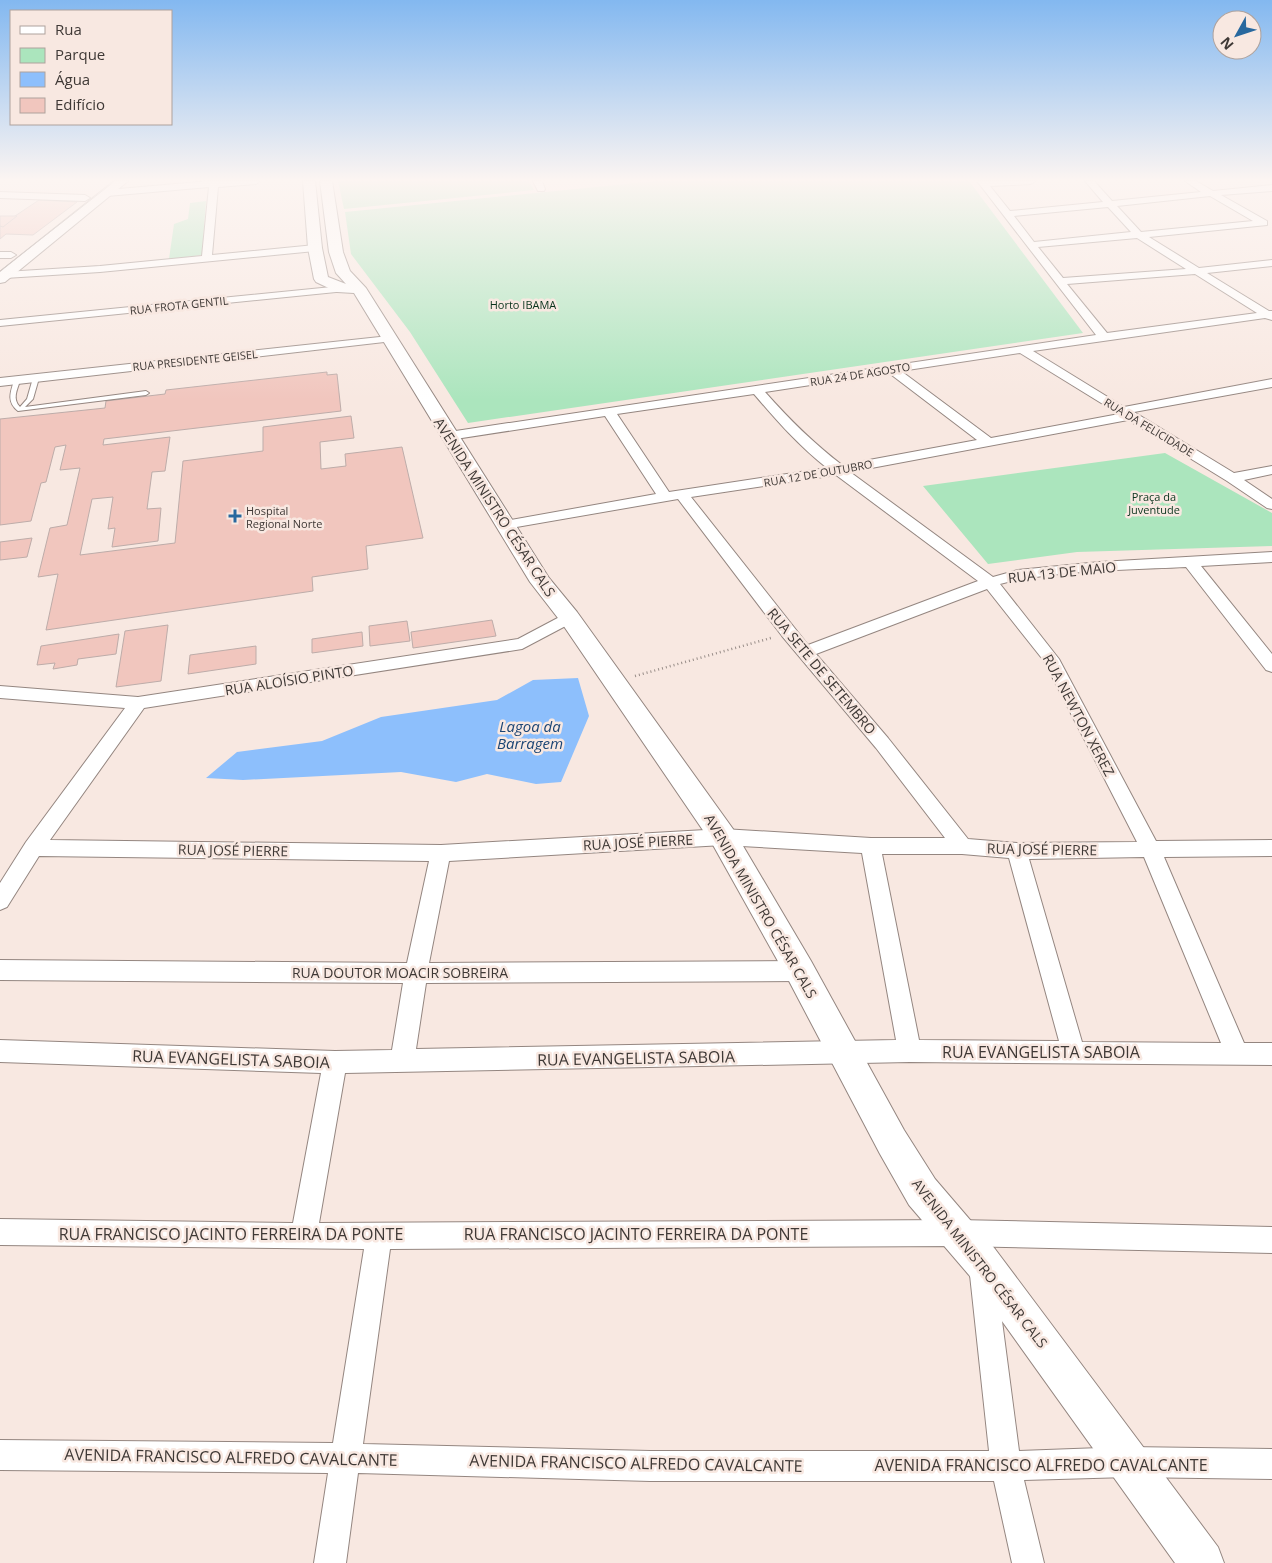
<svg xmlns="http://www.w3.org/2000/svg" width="1272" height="1563" viewBox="0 0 1272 1563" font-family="'Open Sans',sans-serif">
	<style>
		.green { fill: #abe5bd }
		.water { fill: #8dbffc }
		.building { fill: #f1c6be; stroke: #bdaca9 }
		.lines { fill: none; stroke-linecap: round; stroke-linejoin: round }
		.lane-casing { stroke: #948680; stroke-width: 2 }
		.street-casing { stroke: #948680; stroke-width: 2 }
		.secondary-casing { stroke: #948680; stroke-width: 2 }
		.path { stroke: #988d88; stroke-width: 2.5; stroke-dasharray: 1 3; stroke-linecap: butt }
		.lane { fill: #fff; fill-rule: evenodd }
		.street { fill: #fff; fill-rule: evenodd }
		.secondary { fill: #fff; fill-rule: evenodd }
		.tram { stroke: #988d89; stroke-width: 1 }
		.poi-dot { fill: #28689e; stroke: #f8e8e1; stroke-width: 2 }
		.labels { text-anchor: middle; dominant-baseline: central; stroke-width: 5; stroke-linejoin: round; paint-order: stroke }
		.far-park-label { font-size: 11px; fill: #09331c; stroke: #f8e8e1 }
		.far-street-label { font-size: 11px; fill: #3f3936; stroke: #f8e8e1 }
		.far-poi-label { font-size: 11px; fill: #3f3936; stroke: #f8e8e1; text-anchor: start }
		.street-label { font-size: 14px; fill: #3f3936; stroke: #f8e8e1 }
		.water-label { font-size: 15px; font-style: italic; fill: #1a4474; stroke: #f8e8e1 }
		.near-street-label { font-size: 16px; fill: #3f3936; stroke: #f8e8e1 }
	</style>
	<rect width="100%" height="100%" fill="#f8e8e1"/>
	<g class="green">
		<path d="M 338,181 L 529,181 L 534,190 L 344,209 Z"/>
		<path d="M 656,181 L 969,181 L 1083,333 L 468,423 L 410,332 L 351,254 L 345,212 Z"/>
		<path d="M 206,201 L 202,255 L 169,259 L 174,224 L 188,219 L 190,203 Z"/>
		<path d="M 1165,453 L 1272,513 L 1272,546 L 1077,552 L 988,564 L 923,486 Z"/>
	</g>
	<path class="water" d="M 578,678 L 589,716 L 561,782 L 536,784 L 487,774 L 456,782 L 401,772 L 243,780 L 206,778 L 237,752 L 322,741 L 381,717 L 497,700 L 533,680 Z"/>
	<g class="building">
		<path d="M 39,200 L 77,202 L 33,235 L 6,234 L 0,239 L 0,226 Z"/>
		<path d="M 0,216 L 17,216 L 3,227 L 0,226 Z"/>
		<path d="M 327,372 L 327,375 L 337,374 L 341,411 L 104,439 L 103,445 L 170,437 L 165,471 L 152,472 L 147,509 L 161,508 L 158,541 L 112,547 L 115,528 L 108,529 L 113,497 L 92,499 L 80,555 L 175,543 L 183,461 L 263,451 L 263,427 L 351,416 L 354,438 L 320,442 L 321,469 L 346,466 L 345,454 L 402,447 L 423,538 L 366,546 L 368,569 L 312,577 L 313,591 L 46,630 L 58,574 L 38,577 L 50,528 L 67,525 L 80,468 L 60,470 L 66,445 L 55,447 L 46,482 L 41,483 L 31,521 L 0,525 L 0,419 L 105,408 L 106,401 L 165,394 L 166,390 Z"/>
		<path d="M 32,538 L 27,557 L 0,560 L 0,542 Z"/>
		<path d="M 492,620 L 496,636 L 413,648 L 411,632 Z"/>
		<path d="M 407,621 L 410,641 L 370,646 L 369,626 Z"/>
		<path d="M 168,625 L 161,681 L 116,687 L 125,631 Z"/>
		<path d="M 362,632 L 363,646 L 312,653 L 312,639 Z"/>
		<path d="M 119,634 L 116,654 L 78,659 L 77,665 L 53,669 L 55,663 L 37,665 L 41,646 Z"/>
		<path d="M 256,646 L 256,664 L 188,674 L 190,655 Z"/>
	</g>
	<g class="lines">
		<defs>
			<path id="lane" d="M 36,376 L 39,378 L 33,399 L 25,407 L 146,391 L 149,393 L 146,395 L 18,411 C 7,402 10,393 14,381 L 17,379 L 20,381 C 17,390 12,399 20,407 L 27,399 L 33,378 Z"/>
			<g id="street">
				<path d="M 210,181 L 260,181 L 256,184 L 218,187 L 212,255 L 315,245 L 320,248 L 315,251 L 100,272 L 5,278 L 0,275 L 5,272 L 100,266 L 202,256 L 209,187 L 107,196 L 102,193 L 107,190 Z"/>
				<path d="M 533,181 L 542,181 L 545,189 L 544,191 L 538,191 Z"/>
				<path d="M 977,181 L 1035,181 L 1031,184 L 990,186 L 1010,211 L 1103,202 L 1085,181 L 1094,181 L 1112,201 L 1201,192 L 1185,181 L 1196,181 L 1213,191 L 1272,185 L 1272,191 L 1221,195 L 1267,221 L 1267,225 L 1149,237 L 1199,268 L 1272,260 L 1272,266 L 1207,273 L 1269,311 L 1272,311 L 1272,320 L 1265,318 L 1033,351 L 1124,407 L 1272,379 L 1272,387 L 1134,412 L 1234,473 L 1272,466 L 1272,474 L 1244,480 L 1272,499 L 1272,509 L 1267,508 L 1227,481 L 1128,420 L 850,472 L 993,577 L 1018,570 L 1100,562 L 1272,552 L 1272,562 L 1201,566 L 1272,654 L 1272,672 L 1266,670 L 1186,567 C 1127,570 1056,570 1000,584 L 1059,659 L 1156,841 L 1272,840 L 1272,856 L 1164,857 L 1244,1043 L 1272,1043 L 1272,1065 L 910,1062 L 345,1073 L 319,1223 L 957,1220 L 1272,1227 L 1272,1253 L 957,1246 L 390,1249 L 363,1444 L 650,1451 L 989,1451 L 970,1275 L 973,1265 L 983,1262 L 993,1265 L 996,1275 L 1019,1451 L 1128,1447 L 1272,1449 L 1272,1479 L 1128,1477 L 1024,1480 L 1044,1563 L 1012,1563 L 994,1481 L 650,1481 L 358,1473 L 346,1563 L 314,1563 L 328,1473 L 0,1470 L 0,1440 L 333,1443 L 364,1249 L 0,1245 L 0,1219 L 293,1223 L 321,1073 L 0,1062 L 0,1040 L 335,1051 L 392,1050 L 403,983 L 0,980 L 0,960 L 407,963 L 429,861 L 39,856 L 7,907 L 0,910 L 0,883 L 26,842 L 125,708 L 0,698 L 0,686 L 138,697 L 518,639 L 569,612 L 575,613 L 577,617 L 575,621 L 522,649 L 144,708 L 50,840 L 441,845 L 723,829 L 871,838 L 945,838 L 876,748 L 782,636 L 678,499 L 505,529 L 500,528 L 498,525 L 500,522 L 505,521 L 656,494 L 605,416 L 449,440 L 442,436 L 449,432 L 1096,335 ZM 1210,196 L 1253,221 L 1141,232 L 1117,206 ZM 1108,207 L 1131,232 L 1034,242 L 1014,216 ZM 1137,238 L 1186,269 L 1063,278 L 1038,247 ZM 1195,274 L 1257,313 L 1107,333 L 1067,284 ZM 1020,353 L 1119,414 L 991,438 L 901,371 ZM 889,373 L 977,440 L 842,465 C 813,443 789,419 765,392 ZM 754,394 C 777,421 799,446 827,468 L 669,492 L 617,414 ZM 836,475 L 978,581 L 808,645 L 691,497 ZM 987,589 L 1044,661 L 1137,842 L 1017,843 L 968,839 L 888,738 L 816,654 ZM 723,845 L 862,853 L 896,1040 L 416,1049 L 426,983 L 800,981 L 808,978 L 811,971 L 808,964 L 800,961 L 429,963 L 449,861 ZM 882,854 L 962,854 L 1009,858 L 1059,1041 L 919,1040 ZM 1144,857 L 1221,1043 L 1082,1042 L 1029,859 Z"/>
				<path d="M 0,192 L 85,195 L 90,198 L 85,201 L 0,198 Z"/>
				<path d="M 0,252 L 11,252 L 16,255 L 11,258 L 0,258 Z"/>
				<path d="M 342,286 L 347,289 L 346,291 L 0,326 L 0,320 Z"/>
				<path d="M 389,336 L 395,339 L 393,341 L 0,386 L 0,378 Z"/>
			</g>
			<g id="secondary">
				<path d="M 114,181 L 128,181 L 5,282 L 0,283 L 0,272 Z"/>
				<path d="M 303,181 L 315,181 L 322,248 L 328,277 L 346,284 L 336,273 L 329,252 L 320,181 L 332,181 L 343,252 L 350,271 L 366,288 L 549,578 L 577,612 L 733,829 L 811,961 L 904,1130 L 935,1179 L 995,1249 L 1218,1547 L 1224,1563 L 1175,1563 L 969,1275 L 909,1205 L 880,1154 L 789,981 L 713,845 L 561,622 L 530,582 L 354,293 L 337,292 L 316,282 L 314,279 L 308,248 Z"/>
			</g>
		</defs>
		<use href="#lane" class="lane-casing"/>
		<use href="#street" class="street-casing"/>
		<use href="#secondary" class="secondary-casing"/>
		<path class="path" d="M 635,676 L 771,638"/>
		<use href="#lane" class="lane"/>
		<use href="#street" class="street"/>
		<use href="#secondary" class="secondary"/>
		<path class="tram" d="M 0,271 L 115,181"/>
	</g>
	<linearGradient id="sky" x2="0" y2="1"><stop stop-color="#83b8f0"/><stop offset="0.45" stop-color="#fcf5f2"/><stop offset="1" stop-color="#fcf5f2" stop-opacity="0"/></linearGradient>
	<rect width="1272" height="400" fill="url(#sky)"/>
	<path class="poi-dot" d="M232.5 508.5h5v5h5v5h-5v5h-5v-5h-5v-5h5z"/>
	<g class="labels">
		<g class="far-park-label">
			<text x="523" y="304">Horto IBAMA</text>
			<text x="1154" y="496">Praça da<tspan x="1154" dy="13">Juventude</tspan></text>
		</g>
		<g class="far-street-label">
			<text transform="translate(179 305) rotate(-6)">RUA FROTA GENTIL</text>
			<text transform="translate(195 360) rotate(-6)">RUA PRESIDENTE GEISEL</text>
			<text transform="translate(860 374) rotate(-9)">RUA 24 DE AGOSTO</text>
			<text transform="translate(1149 427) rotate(31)">RUA DA FELICIDADE</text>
			<text transform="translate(818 473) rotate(-10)">RUA 12 DE OUTUBRO</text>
		</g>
		<g class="far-poi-label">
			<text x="246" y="510">Hospital<tspan x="246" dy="13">Regional Norte</tspan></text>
		</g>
		<g class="street-label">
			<text transform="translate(495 507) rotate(57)">AVENIDA MINISTRO CÉSAR CALS</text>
			<text transform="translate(1062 572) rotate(-6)">RUA 13 DE MAIO</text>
			<text transform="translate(822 671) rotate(50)">RUA SETE DE SETEMBRO</text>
			<text transform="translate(289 680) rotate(-9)">RUA ALOÍSIO PINTO</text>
			<text transform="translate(1079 715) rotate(62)">RUA NEWTON XEREZ</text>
			<text transform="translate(638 842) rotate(-3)">RUA JOSÉ PIERRE</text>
			<text transform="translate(1042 849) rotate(1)">RUA JOSÉ PIERRE</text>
			<text transform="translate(233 850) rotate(1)">RUA JOSÉ PIERRE</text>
			<text transform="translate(761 906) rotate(60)">AVENIDA MINISTRO CÉSAR CALS</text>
			<text x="400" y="972">RUA DOUTOR MOACIR SOBREIRA</text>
			<text transform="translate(980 1263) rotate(52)">AVENIDA MINISTRO CÉSAR CALS</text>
		</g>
		<g class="water-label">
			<text x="530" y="726">Lagoa da<tspan x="530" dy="17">Barragem</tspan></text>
		</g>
		<g class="near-street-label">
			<text x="1041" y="1052">RUA EVANGELISTA SABOIA</text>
			<text transform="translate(636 1058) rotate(-1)">RUA EVANGELISTA SABOIA</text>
			<text transform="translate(231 1059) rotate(2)">RUA EVANGELISTA SABOIA</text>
			<text x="231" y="1234">RUA FRANCISCO JACINTO FERREIRA DA PONTE</text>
			<text x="636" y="1234">RUA FRANCISCO JACINTO FERREIRA DA PONTE</text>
			<text transform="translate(231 1457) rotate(1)">AVENIDA FRANCISCO ALFREDO CAVALCANTE</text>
			<text transform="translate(636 1463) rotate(1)">AVENIDA FRANCISCO ALFREDO CAVALCANTE</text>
			<text x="1041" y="1465">AVENIDA FRANCISCO ALFREDO CAVALCANTE</text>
		</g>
	</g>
	<rect x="10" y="10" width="162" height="115" fill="#f8e8e1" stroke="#aea29d"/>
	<rect x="20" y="26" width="25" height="8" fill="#ffffff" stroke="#aea29d"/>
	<text x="55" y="35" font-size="15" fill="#3f3936">Rua</text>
	<rect x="20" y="48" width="25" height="15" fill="#abe5bd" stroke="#aea29d"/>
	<text x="55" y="60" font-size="15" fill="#3f3936">Parque</text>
	<rect x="20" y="72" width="25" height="15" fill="#8dbffc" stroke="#aea29d"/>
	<text x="55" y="85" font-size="15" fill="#3f3936">Água</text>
	<rect x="20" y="98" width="25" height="15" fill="#f1c6be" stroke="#aea29d"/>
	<text x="55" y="110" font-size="15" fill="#3f3936">Edifício</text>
	<g transform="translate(1237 35) rotate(230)"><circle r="24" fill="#f8e8e1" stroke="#aea29d"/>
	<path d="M0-4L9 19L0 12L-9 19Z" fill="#28689e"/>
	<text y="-8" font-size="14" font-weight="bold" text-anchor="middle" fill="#3f3936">N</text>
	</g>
</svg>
